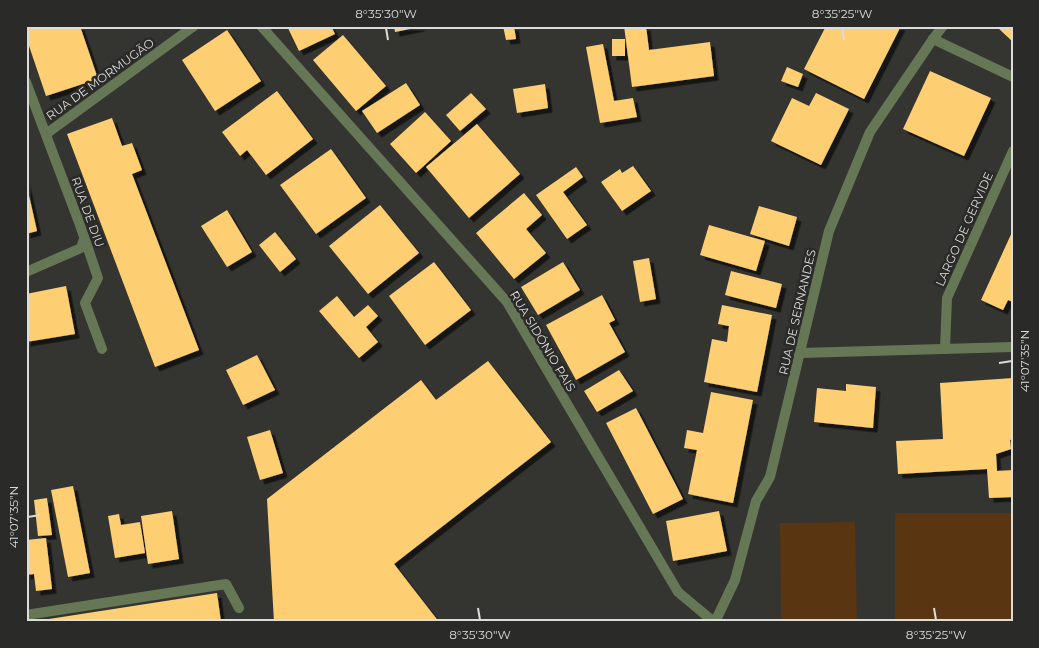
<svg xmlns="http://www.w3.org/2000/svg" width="1039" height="648" viewBox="0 0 1039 648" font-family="Montserrat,sans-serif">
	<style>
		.garden { fill: #5a3512 }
		.building { fill: #fecf72; filter: url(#shadow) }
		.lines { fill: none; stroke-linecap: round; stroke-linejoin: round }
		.minor { stroke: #675; stroke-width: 10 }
		.ticks { fill: none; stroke: #dcdcda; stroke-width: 2 }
		.labels { text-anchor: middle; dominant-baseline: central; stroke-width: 5; stroke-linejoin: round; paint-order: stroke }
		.street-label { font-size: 12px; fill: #dcdcda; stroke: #2a2a28 }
		.neatline { fill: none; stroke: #dcdcda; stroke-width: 2 }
		.ticks-label { font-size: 12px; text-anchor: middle; fill: #dcdcda }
	</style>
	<defs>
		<filter id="shadow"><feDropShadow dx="4.5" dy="4.5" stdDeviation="0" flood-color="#0009"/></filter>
	</defs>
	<rect width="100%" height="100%" fill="#343431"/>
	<g class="garden">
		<rect x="895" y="513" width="118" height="109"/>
		<path d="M 855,522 L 857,622 L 781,622 L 780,523 Z"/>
	</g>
	<g class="building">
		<path d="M 26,26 L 80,26 L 98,79 L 46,96 L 26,37 Z"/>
		<path d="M 287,26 L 331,26 L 335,34 L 299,51 Z"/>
		<path d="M 394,26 L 420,26 L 420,27 L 395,32 Z"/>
		<path d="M 503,26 L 514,26 L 516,39 L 506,40 Z"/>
		<path d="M 624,26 L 646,26 L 649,50 L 710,42 L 714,76 L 632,87 Z"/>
		<path d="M 826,26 L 842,26 L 849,29 L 851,26 L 901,26 L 864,99 L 804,69 Z"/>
		<path d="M 996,26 L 1013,26 L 1013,42 Z"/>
		<path d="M 227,30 L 261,81 L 215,111 L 182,60 Z"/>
		<path d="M 343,35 L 386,86 L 356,111 L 313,60 Z"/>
		<rect x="612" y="39" width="13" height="17"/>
		<path d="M 603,44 L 614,101 L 633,98 L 637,117 L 600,123 L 586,47 Z"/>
		<path d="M 787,67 L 803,74 L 798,87 L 781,81 Z"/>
		<path d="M 930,71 L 991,98 L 964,156 L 903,129 Z"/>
		<path d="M 406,83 L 420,105 L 377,133 L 362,111 Z"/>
		<path d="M 545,84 L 548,108 L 517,113 L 513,89 Z"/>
		<path d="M 277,91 L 313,139 L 266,175 L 247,150 L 240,156 L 222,132 Z"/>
		<path d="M 471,93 L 486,109 L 460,131 L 446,115 Z"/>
		<path d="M 816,93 L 849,109 L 821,165 L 771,141 L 792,98 L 809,106 Z"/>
		<path d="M 425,112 L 451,141 L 416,173 L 390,144 Z"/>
		<path d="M 112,118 L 122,146 L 132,143 L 142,170 L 132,174 L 199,350 L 155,367 L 67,134 Z"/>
		<path d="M 477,124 L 520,174 L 469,218 L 426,167 Z"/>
		<path d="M 331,149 L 366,198 L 316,234 L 280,185 Z"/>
		<path d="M 633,166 L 651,191 L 622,211 L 601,182 L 620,169 L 622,173 Z"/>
		<path d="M 576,167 L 583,177 L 563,192 L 587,225 L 567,239 L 536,195 Z"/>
		<path d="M 26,182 L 37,231 L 26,234 Z"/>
		<path d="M 524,193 L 542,215 L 526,229 L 546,253 L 514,279 L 476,233 Z"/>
		<path d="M 380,205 L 419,253 L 368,294 L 329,246 Z"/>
		<path d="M 759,206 L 797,217 L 789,246 L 750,234 Z"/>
		<path d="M 227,210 L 252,252 L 227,267 L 201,226 Z"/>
		<path d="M 709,225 L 765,241 L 756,271 L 700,255 Z"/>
		<path d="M 1013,230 L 1013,302 L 1008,300 L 1003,310 L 981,300 Z"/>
		<path d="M 275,232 L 296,259 L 280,272 L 259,245 Z"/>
		<path d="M 649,258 L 656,299 L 640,302 L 633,261 Z"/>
		<path d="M 434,262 L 471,310 L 425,345 L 389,296 Z"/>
		<path d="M 563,262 L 580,290 L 538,315 L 521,287 Z"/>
		<path d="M 731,271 L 782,284 L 776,308 L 725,295 Z"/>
		<path d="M 66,286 L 75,334 L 26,342 L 26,294 Z"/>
		<path d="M 602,295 L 615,320 L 609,323 L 625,352 L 576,380 L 546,325 Z"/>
		<path d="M 337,296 L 354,317 L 368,305 L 378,316 L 366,327 L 378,342 L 359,358 L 319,311 Z"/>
		<path d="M 722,305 L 772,315 L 757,392 L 704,382 L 712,339 L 727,342 L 729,326 L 718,324 Z"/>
		<path d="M 257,355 L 275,390 L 243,405 L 226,370 Z"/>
		<path d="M 488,361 L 551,442 L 394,564 L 439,622 L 274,622 L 267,499 L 421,380 L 436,400 Z"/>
		<path d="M 619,370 L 633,391 L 597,412 L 584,391 Z"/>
		<path d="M 1013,378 L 1013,439 L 1010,440 L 1011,449 L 996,454 L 997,471 L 1013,470 L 1013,497 L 989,498 L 987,469 L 898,474 L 896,441 L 943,439 L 940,383 Z"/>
		<path d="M 846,384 L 876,387 L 873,428 L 814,422 L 817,388 L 846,391 Z"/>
		<path d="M 711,392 L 753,400 L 733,503 L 688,494 L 697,450 L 684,448 L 687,430 L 703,433 Z"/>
		<path d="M 636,408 L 683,499 L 653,514 L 606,423 Z"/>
		<path d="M 270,430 L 283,473 L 260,480 L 247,437 Z"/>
		<path d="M 73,486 L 90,573 L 68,577 L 51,490 Z"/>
		<path d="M 47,498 L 52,535 L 38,536 L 34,500 Z"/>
		<path d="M 172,511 L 179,559 L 148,564 L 141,516 Z"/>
		<path d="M 719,511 L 727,551 L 673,561 L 666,521 Z"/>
		<path d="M 119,514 L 121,525 L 140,522 L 145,553 L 115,558 L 108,516 Z"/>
		<path d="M 46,538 L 52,589 L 36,591 L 34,574 L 26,575 L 26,540 Z"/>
		<path d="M 217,593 L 221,622 L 36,622 L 36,621 Z"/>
	</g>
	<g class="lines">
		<g class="minor">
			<path d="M 261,26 L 507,302 L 678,592 L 714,622"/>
			<path d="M 933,39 L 1013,77"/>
			<path d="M 26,82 L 80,225 L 98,278 L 85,303 L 102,349"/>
			<path d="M 46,134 L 194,26"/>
			<path d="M 26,272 L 81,248 L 84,239"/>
			<path d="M 945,349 L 947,298 L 1013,151"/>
			<path d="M 800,353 L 1013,347"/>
			<path d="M 26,615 L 226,584 L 239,608"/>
			<path d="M 715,622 L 735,580 L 756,501 L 770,477 L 829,231 L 870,132 L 933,39 L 943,26"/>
		</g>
	</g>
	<path class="ticks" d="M 386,28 L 388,40M 842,28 L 844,40M 999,363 L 1012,361M 28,517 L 40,515M 478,608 L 480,620M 934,608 L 936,620"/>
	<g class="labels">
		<g class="street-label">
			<text transform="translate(100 79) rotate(-36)">RUA DE MORMUGÃO</text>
			<text transform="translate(88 212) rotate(70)">RUA DE DIU</text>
			<text transform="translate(964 229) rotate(-66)">LARGO DE GERVIDE</text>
			<text transform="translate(797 312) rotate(-77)">RUA DE SERNANDES</text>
			<text transform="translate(543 341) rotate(59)">RUA SIDÓNIO PAIS</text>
		</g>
	</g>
	<rect width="1039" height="648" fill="none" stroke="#2a2a28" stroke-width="55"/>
	<rect x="28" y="28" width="984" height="592" class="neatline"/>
	<g class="ticks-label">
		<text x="386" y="18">8°35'30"W</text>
		<text x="842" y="18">8°35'25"W</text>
		<text transform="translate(1025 361) rotate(-90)" y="4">41°07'35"N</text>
		<text transform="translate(14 517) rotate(-90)" y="4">41°07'35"N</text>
		<text x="480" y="639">8°35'30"W</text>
		<text x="936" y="639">8°35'25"W</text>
	</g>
</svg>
